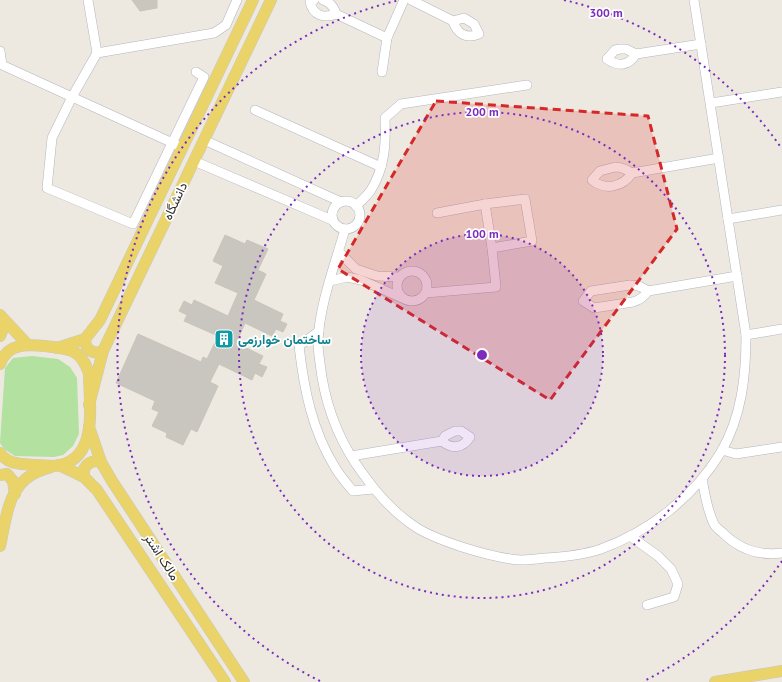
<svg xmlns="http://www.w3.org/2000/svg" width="782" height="682" viewBox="0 0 782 682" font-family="'PT Sans',Vazirmatn,sans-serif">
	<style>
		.green { fill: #b2e1a0 }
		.building { fill: #c9c5bf; stroke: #c9c5ba }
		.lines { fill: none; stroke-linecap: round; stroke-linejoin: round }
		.minor-casing { stroke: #b3b5bf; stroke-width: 10 }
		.major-casing { stroke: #c8c8c8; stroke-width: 12 }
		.minor { stroke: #fff; stroke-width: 9 }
		.major { stroke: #ead469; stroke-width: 11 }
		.marked { fill: #d62828; fill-opacity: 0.2; stroke: #d62828; stroke-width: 3; stroke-dasharray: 8 5; stroke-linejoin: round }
		.ring { fill: none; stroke: #7b2cbf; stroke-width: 2; stroke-dasharray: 2 4 }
		.labels { text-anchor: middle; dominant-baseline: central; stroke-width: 3.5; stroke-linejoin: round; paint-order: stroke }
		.street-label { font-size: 13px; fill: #2d2d2d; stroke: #fff }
		.culture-label { font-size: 13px; font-weight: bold; fill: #0d838f; stroke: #fff; text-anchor: start }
		.centre { fill: #7b2cbf; stroke: #fff; stroke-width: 2 }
		.ring-label { font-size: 12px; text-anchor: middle; font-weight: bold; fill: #7b2cbf; stroke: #fff; stroke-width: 3.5; stroke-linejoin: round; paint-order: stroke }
	</style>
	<rect width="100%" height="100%" fill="#ede9e0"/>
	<path class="green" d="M 32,356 L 58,359 L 70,367 L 77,378 L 79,434 L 73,446 L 63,455 L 54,457 L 15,456 L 4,449 L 0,443 L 5,368 L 13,358 Z"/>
	<g class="building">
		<path d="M 132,0 L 157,0 L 157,8 L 140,11 Z"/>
		<path d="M 225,235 L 245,244 L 247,240 L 268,249 L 258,270 L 266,274 L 254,300 L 283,314 L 280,321 L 287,324 L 283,332 L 276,329 L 272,336 L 245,323 L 236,343 L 263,356 L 259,364 L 267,367 L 262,377 L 255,373 L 252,380 L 219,364 L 210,382 L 218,386 L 197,432 L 191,429 L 183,445 L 166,437 L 167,433 L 152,426 L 159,412 L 152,409 L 155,401 L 116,383 L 138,334 L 201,362 L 203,357 L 207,359 L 218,336 L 184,321 L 187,315 L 179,311 L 184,301 L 192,305 L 194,300 L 228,316 L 238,293 L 215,283 L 223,266 L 213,261 Z"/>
	</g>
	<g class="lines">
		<defs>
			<g id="minor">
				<path d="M 88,0 L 97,53"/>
				<path d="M 314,0 L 310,2 C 313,15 323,19 336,14 C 334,7 330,2 323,0"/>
				<path d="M 411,0 L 453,21"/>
				<path d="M 336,14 L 387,38"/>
				<path d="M 464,18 L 474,24 L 479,34 C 466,39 457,34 453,21 Z"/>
				<path d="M 620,49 L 626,49 L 636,54 C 629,66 618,67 607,59 L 615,50 Z"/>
				<path d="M 0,51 L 2,65 L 177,145"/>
				<path d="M 636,54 L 701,44"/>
				<path d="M 196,72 L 204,77 L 133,224 L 47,188 L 52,138 L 72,97 L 97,53 L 214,33 L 226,25 L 237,0"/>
				<path d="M 382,72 L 387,38 L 404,0"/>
				<path d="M 711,103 L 782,92"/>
				<path d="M 255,110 L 381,167"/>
				<path d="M 204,140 L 341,202"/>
				<path d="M 194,161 L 332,220"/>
				<path d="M 615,167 C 622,167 626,169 632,173 C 623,187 605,191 592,180 L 600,171 Z"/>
				<path d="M 632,173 L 719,158"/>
				<circle cx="346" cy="215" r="14"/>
				<path d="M 485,204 L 492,248"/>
				<path d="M 356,206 C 361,201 367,196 371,190 C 385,167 386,144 385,118 L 401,104 L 527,85"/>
				<path d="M 728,219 L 782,210"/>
				<path d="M 345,229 C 335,265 319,305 318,343 C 318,349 319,356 320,363 C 324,399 336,434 356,464 C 374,490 391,511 417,528 C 430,536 447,542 462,547 C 481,553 501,559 521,560 C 529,560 537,559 545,558 C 563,557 583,555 601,549 C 650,531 694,497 721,452 C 742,416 746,375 746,335 L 694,0"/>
				<path d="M 339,252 L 356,269 L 377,276 L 399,277"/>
				<circle cx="412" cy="286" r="15"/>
				<path d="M 330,281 L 347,277 L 361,280 L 402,298"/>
				<path d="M 630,285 C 638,285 642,287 648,291 C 644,297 640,300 633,302 L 594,308 L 583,301 L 591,291 Z"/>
				<path d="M 648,291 L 737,276"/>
				<path d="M 426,293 L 496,287 L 492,248 L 532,241 L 525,199 L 485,204 L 437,213"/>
				<path d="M 319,331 L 299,346 C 304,389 312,431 336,469 C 341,477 347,484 353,491 L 373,489"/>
				<path d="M 746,335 L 782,329"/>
				<path d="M 455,431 L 461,431 L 470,437 C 463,448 452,450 442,441 L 445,436 Z"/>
				<path d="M 722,450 L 736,454 L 782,447"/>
				<path d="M 351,456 L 442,441"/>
				<path d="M 702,479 C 705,494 707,510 714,524 C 716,528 720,530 723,533 C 739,549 759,556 782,553"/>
				<path d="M 630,536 L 658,556 L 671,569 L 678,584 L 674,597 L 647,605"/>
			</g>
			<g id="major">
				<path d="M 0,315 L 28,345"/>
				<path d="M 0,336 L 4,326 L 3,319"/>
				<path d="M 85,339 C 85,350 93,355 103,351"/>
				<path d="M 57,348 L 85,339 L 100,320 L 253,0"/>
				<path d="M 0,364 C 3,356 9,349 17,347 C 28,343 66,347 76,353 C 83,358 86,365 89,373 C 89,405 100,462 54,466 C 49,466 42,465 36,465 C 22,464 8,465 0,453"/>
				<path d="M 89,405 L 103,351 L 271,0"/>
				<path d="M 89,427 L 101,462 L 112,481 L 244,682"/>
				<path d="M 59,465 L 84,477 L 97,490 L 225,682"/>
				<path d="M 0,475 L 7,474 L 13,481 L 15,494"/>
				<path d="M 84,477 L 84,469 C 88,462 93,460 101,462"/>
				<path d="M 0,546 C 6,521 7,488 33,474 C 38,471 45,469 51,467"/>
				<path d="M 715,682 L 782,671"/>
			</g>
		</defs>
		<use href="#minor" class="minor-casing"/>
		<use href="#major" class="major-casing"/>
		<use href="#minor" class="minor"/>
		<use href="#major" class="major"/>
	</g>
	<path class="marked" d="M 436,101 L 648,116 L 677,229 L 550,400 L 338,269 Z"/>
	<circle cx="482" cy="355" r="121" fill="#7b2cbf" fill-opacity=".12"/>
	<g class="ring">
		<circle cx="482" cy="355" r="121"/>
		<circle cx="482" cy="355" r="243"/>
		<path d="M782 561A364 364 0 0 1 644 681M320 681A364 364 0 0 1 400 0M564 0A364 364 0 0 1 782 149"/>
	</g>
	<defs>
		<symbol id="building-square" viewBox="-11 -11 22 22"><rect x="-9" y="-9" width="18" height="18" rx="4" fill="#0f9aa8" stroke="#fff"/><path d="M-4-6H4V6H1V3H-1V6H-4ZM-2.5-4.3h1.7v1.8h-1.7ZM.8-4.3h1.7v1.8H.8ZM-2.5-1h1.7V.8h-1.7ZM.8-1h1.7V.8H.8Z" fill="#fff"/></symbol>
	</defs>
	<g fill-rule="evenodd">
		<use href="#building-square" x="213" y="328" width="22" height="22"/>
	</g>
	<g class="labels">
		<g class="street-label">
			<text transform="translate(175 201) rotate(-65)">دانشگاه</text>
			<text transform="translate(162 557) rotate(57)">مالک اشتر</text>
		</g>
		<g class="culture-label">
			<text x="238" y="339">ساختمان خوارزمی</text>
		</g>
	</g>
	<circle cx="482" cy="355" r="6" class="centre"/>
	<g class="ring-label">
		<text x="606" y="17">300 m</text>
		<text x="482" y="116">200 m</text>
		<text x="482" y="238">100 m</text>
	</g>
</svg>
